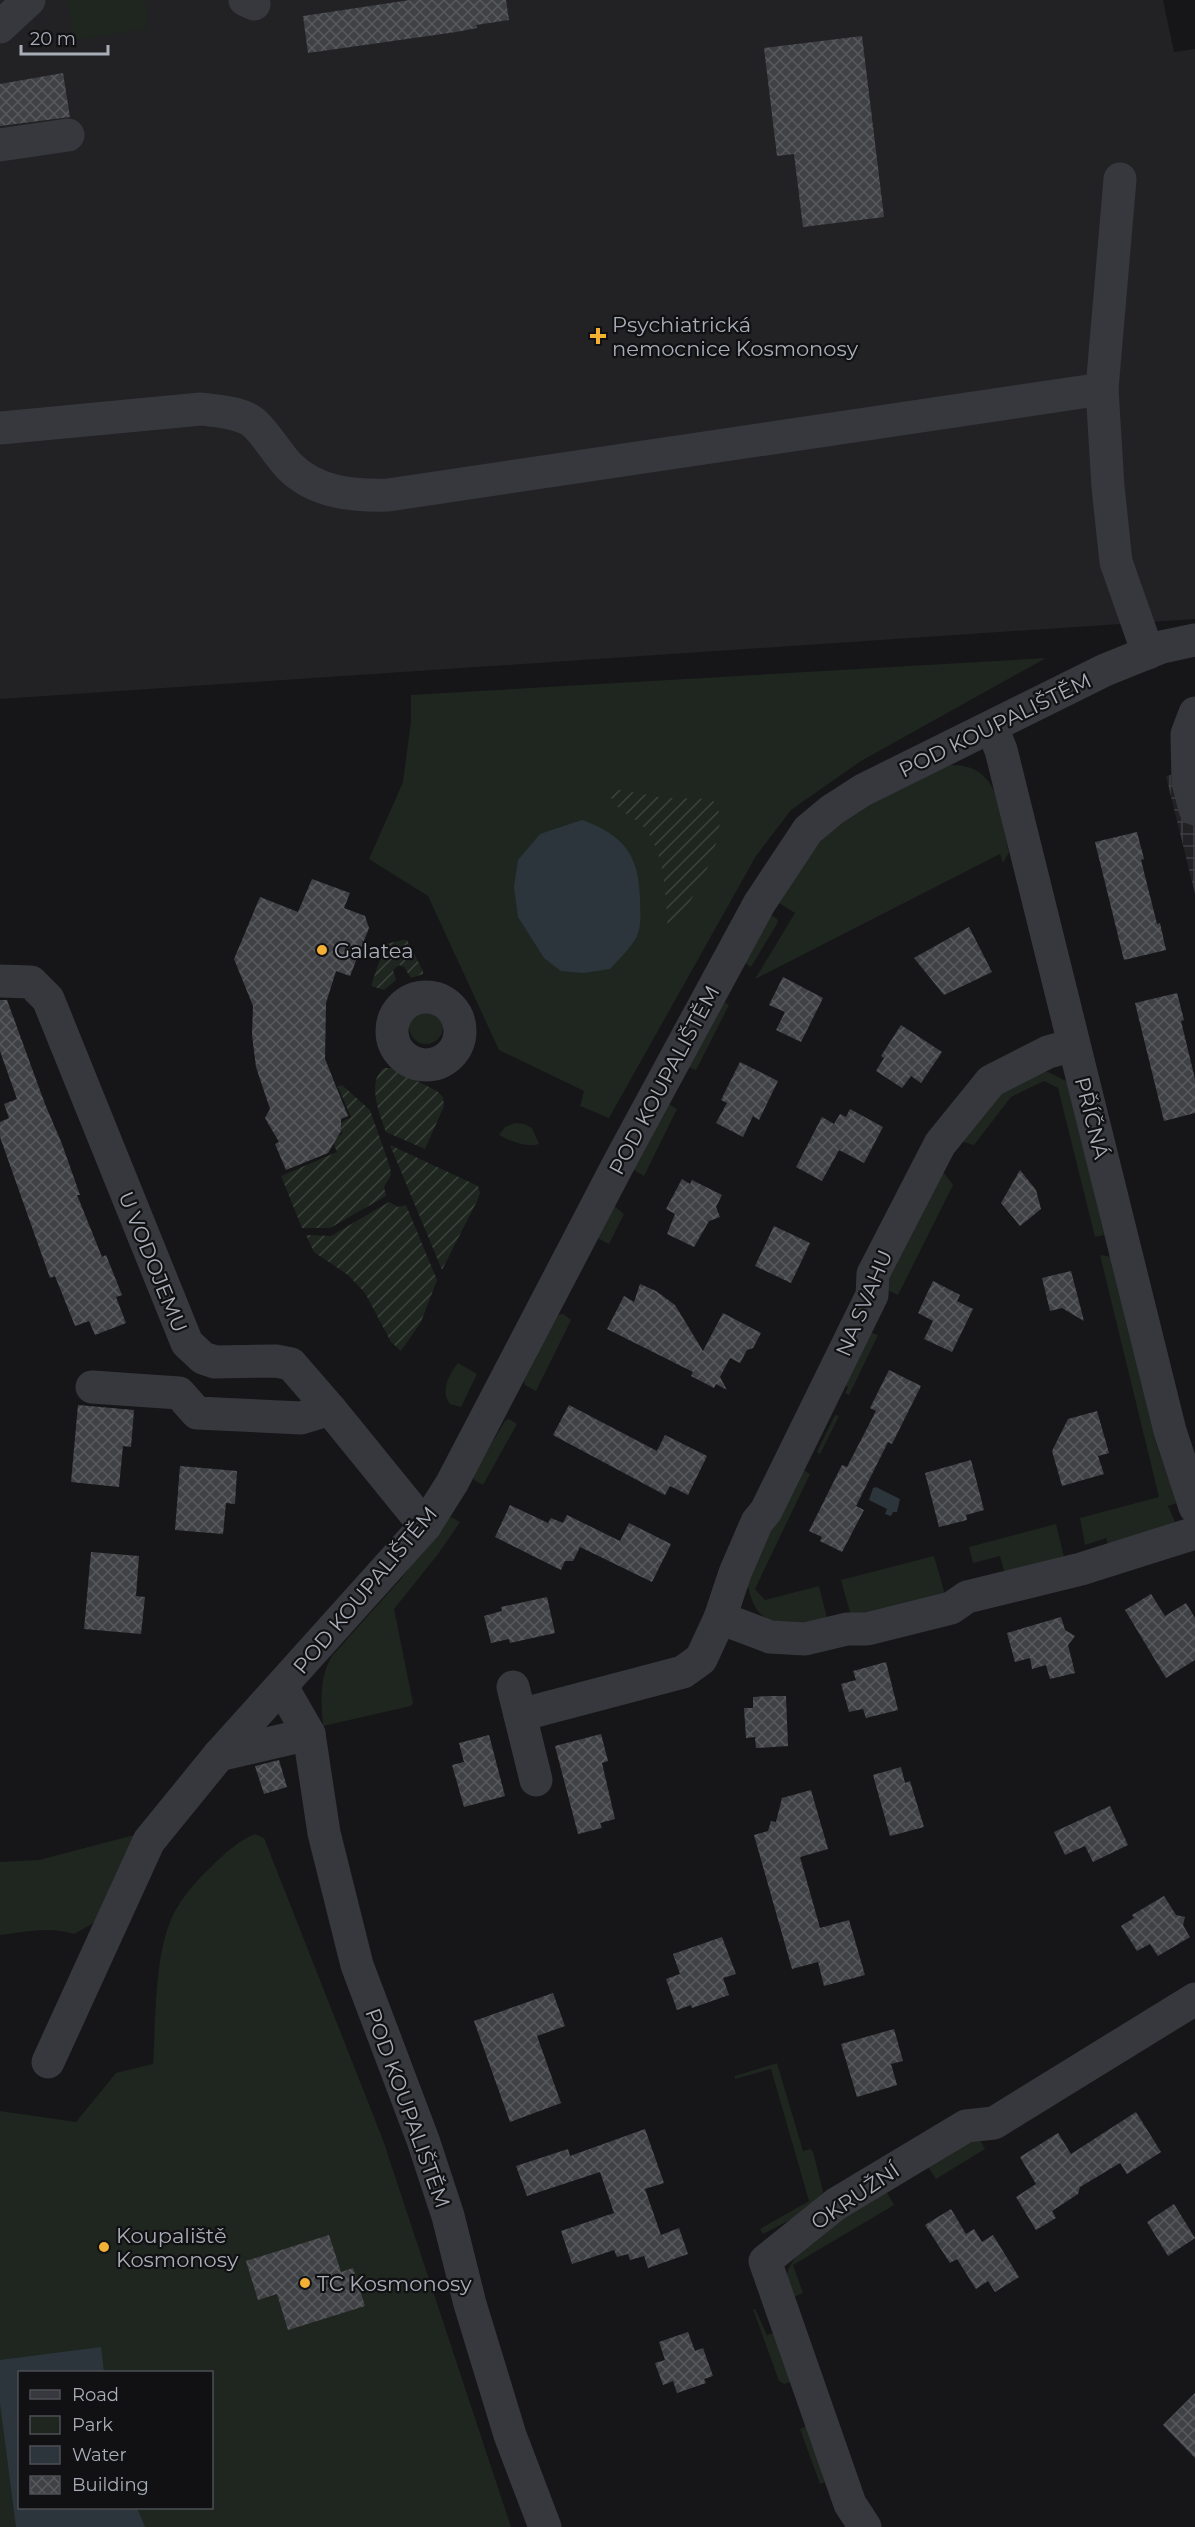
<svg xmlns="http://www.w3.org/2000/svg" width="1195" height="2527" viewBox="0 0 1195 2527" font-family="Montserrat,sans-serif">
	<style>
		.built { fill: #222225 }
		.industrial { fill: url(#industrial-grid) }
		.green { fill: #1e261f; fill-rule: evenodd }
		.garden { fill: url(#garden-furrows) }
		.water { fill: #2c353c }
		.building { fill: url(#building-cross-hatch) }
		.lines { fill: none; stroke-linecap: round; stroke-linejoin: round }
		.minor { stroke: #37383d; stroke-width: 33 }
		.poi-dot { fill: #f2b134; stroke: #111113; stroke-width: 2 }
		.labels { text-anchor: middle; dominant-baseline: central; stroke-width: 4.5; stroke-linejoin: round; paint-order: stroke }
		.poi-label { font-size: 21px; fill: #a8adb8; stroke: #111113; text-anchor: start }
		.street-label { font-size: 21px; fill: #a8adb8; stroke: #111113 }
	</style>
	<defs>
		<pattern id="industrial-grid" width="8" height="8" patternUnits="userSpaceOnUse" patternTransform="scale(1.5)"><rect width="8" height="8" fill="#222225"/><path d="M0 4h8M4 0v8" fill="none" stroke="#3f3f43"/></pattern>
		<pattern id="garden-furrows" width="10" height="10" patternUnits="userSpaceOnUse" patternTransform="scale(1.5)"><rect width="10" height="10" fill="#1e261f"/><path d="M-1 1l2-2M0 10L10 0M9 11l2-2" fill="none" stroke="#3c433d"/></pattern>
		<pattern id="building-cross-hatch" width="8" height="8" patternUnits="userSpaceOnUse" patternTransform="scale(1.5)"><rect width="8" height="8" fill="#404145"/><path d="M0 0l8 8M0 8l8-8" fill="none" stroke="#595a5e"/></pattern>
	</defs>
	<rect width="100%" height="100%" fill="#161618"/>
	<path class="built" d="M 0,0 L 1163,0 L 1174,52 L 1195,49 L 1195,619 L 0,699 Z"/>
	<path class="industrial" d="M 1195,769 L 1195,894 L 1166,776 Z"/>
	<g class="green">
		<path d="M 68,0 L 145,0 L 148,29 L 73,40 Z"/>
		<path d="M 1046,658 L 861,761 L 791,810 L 756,856 L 609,1118 L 580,1106 L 584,1091 L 499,1050 L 428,896 L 369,859 L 403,782 L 411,721 L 411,695 Z"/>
		<path d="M 951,765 C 1001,764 1000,814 1009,852 L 1003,863 L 1000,854 L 755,979 L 795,913 L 779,903 C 791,885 802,862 817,845 C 842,817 914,775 951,765 Z"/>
		<path d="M 771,915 L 777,919 L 778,922 L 751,967 L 745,963 Z"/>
		<path d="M 721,1000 L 729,1005 L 696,1070 L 688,1067 Z"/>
		<circle cx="426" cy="1027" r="17"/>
		<path d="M 1048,1072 L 1068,1082 L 1104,1235 L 1095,1237 L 1058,1088 L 1044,1081 L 1011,1097 L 974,1145 L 956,1140 C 984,1108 1003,1077 1048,1072 Z"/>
		<path d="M 669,1104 L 677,1109 L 644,1176 L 634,1170 L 632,1166 Z"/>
		<path d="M 515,1123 L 524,1124 L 532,1128 L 539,1144 C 527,1148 510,1141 499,1135 L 505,1127 Z"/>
		<path d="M 944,1173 L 953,1185 L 898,1295 L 885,1289 L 914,1209 Z"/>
		<path d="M 613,1205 L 624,1214 L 609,1244 L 599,1239 L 598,1235 Z"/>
		<path d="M 1100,1255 L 1111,1257 L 1155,1439 L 1177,1503 L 1168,1506 L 1175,1522 L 1167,1530 L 1109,1548 L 1106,1538 L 1085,1545 L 1080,1518 L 1159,1497 Z"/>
		<path d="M 563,1314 L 571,1320 L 536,1391 L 525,1385 L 524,1381 L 558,1315 Z"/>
		<path d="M 867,1331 L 878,1335 L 849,1395 L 845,1393 L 848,1387 L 840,1380 Z"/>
		<path d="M 458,1363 L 477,1374 L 461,1407 L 450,1404 C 440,1391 449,1374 458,1363 Z"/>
		<path d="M 835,1415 L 839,1416 L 820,1454 L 817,1452 Z"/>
		<path d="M 509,1419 L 517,1424 L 483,1485 L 474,1480 L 473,1474 L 505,1421 Z"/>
		<path d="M 800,1468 L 810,1474 L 755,1589 L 765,1600 L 819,1586 L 828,1622 C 785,1623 757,1635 747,1582 Z"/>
		<path d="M 451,1517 L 460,1522 L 438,1554 L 394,1609 L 413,1703 L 411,1706 L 323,1726 C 321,1702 319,1678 332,1656 L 401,1579 L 447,1518 Z"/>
		<path d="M 1056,1524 L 1064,1557 L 1005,1575 L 1000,1556 L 973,1563 L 969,1547 Z"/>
		<path d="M 934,1556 L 946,1598 L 851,1616 L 841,1580 Z"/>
		<path d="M 142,1833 L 109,1904 L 92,1924 L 74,1934 C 50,1926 25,1932 0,1935 L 0,1862 L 39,1860 Z"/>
		<path d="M 255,1834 L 264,1838 L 383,2140 L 511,2527 L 0,2527 L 0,2111 L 76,2122 L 116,2073 L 153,2064 C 156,2020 154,1952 174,1913 C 183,1896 197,1880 211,1867 C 225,1853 238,1841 255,1834 ZM 20,2372 L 212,2372 L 212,2508 L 20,2508 Z"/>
		<path d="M 777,2063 L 803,2151 L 810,2149 L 813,2152 L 824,2195 L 813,2208 L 763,2234 L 760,2229 L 809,2201 L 771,2069 L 735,2079 L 735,2076 Z"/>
		<path d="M 964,2138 L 980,2140 L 985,2149 L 936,2179 L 927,2165 Z"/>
		<path d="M 885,2189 L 894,2205 L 793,2265 L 803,2293 L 789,2299 C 788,2291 786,2282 787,2275 C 792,2246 861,2205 885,2189 Z"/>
		<path d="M 753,2309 L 755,2309 L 767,2335 L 774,2333 L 793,2381 L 784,2384 L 779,2381 Z"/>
		<path d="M 809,2425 L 831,2480 L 820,2484 L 800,2429 Z"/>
	</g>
	<g class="garden">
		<path d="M 615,789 L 664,798 L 711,799 C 735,816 703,881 691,900 C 685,911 676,921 668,931 C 666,897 666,862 648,832 C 639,817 612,811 610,793 Z"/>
		<path d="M 403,940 L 407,940 L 423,971 L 423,974 L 411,978 L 404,967 L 399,965 L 393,970 L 396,980 L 384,990 L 371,986 L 385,944 Z"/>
		<path d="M 384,1068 L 391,1068 L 437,1091 L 443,1097 L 444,1106 L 425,1149 L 386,1132 C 380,1116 366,1081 384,1068 Z"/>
		<path d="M 342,1085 L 370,1110 L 390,1167 L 391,1175 L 384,1187 L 386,1196 L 330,1228 L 302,1228 L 281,1176 L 337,1152 L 332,1141 L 342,1134 L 340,1123 L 351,1117 L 338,1087 Z"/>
		<path d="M 390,1145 L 478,1186 L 480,1193 L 478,1199 L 442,1270 Z"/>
		<path d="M 389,1202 L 398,1207 L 406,1205 L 437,1280 L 421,1322 L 401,1351 L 391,1342 L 365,1293 L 348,1275 L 314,1252 L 306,1235 L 331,1236 Z"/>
	</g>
	<g class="water">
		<path d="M 582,820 C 623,835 639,854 640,899 C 640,911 642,925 637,936 C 631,948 619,959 610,969 L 584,973 L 561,971 L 544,958 L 518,917 L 514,887 L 518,860 L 540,834 Z"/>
		<path d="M 876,1487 L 900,1499 L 897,1512 L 893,1512 L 891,1516 L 885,1514 L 887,1509 L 869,1500 L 873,1488 Z"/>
		<path d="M 101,2347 L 104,2372 L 20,2372 L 20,2508 L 137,2508 L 145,2527 L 16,2527 L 0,2403 L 0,2360 Z"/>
	</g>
	<g class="building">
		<path d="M 410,0 L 506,0 L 509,20 L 476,25 L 477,28 L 456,32 L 308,53 L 303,16 Z"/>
		<path d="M 862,36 L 884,217 L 803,227 L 794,154 L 777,156 L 764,48 Z"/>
		<path d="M 63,73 L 70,117 L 0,126 L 0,84 Z"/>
		<path d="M 1137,832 L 1144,859 L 1141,860 L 1157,924 L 1160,923 L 1166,950 L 1124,960 L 1095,842 Z"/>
		<path d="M 312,879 L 350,893 L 344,908 L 365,916 L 369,928 L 350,976 L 336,971 L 326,1003 L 325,1059 L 348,1116 L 341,1119 L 341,1131 L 328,1153 L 286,1170 L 275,1144 L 279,1142 L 265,1118 L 270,1109 L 256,1067 L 252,1035 L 253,1006 L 234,959 L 260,897 L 298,912 Z"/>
		<path d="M 969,927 L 992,972 L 944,995 L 914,958 Z"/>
		<path d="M 783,977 L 823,998 L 801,1042 L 776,1030 L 785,1012 L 769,1005 Z"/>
		<path d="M 1177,993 L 1184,1020 L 1181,1021 L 1195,1079 L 1195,1113 L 1164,1121 L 1135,1003 Z"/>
		<path d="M 0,1000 L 7,1000 L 45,1104 L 62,1144 L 80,1195 L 77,1195 L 102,1257 L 106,1255 L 122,1295 L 116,1297 L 126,1323 L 95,1335 L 89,1321 L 75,1326 L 55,1276 L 50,1278 L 0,1137 L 0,1122 L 9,1118 L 4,1104 L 17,1099 L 0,1051 Z"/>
		<path d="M 901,1025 L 942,1052 L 921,1083 L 911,1076 L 902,1088 L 876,1071 L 884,1058 L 881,1056 Z"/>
		<path d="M 740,1062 L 778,1081 L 759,1120 L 753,1116 L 743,1137 L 716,1123 L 727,1103 L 721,1100 Z"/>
		<path d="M 850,1109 L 883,1127 L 864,1163 L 839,1150 L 822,1181 L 796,1167 L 822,1117 L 834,1124 L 840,1114 L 846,1117 Z"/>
		<path d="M 1020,1170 L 1036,1190 L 1041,1209 L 1020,1226 L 1001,1203 Z"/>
		<path d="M 682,1179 L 690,1184 L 692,1180 L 722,1195 L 716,1207 L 720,1217 L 709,1221 L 694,1247 L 667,1234 L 675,1214 L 666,1209 Z"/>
		<path d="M 774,1226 L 810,1243 L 791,1283 L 755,1266 Z"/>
		<path d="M 1071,1271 L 1084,1321 L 1062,1308 L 1050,1311 L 1042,1278 Z"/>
		<path d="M 933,1281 L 960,1295 L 957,1301 L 973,1309 L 952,1352 L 924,1339 L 933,1321 L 918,1313 Z"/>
		<path d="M 640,1284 L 656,1291 L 675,1305 L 703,1351 L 723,1313 L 761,1333 L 753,1348 L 747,1350 L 740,1363 L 730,1358 L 720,1377 L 727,1390 L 716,1384 L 714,1388 L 691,1376 L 693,1372 L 607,1329 L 624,1296 L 634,1302 Z"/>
		<path d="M 889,1370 L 921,1386 L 892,1444 L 888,1442 L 856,1506 L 864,1510 L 842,1552 L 820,1541 L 822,1537 L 809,1531 L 842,1465 L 847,1467 L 876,1411 L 870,1408 Z"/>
		<path d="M 78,1405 L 134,1410 L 131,1447 L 123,1446 L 119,1487 L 71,1482 Z"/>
		<path d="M 569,1405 L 657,1451 L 665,1435 L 707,1456 L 688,1495 L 670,1486 L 665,1495 L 553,1435 Z"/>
		<path d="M 1097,1411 L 1109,1453 L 1098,1456 L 1104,1474 L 1062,1486 L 1052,1451 L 1068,1419 Z"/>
		<path d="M 971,1460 L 984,1510 L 966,1515 L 967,1520 L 939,1527 L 925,1473 Z"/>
		<path d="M 180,1466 L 237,1471 L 235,1504 L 226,1503 L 223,1534 L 175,1530 Z"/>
		<path d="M 510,1505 L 548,1523 L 551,1518 L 563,1523 L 567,1515 L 620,1541 L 629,1523 L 671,1544 L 652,1582 L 580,1547 L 573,1561 L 565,1561 L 561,1570 L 495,1537 Z"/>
		<path d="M 91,1552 L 139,1556 L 136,1596 L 145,1597 L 141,1634 L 84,1629 Z"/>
		<path d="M 1151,1594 L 1165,1616 L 1186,1603 L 1195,1618 L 1195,1660 L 1166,1678 L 1125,1610 Z"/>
		<path d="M 547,1597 L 555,1633 L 510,1643 L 509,1639 L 491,1643 L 484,1616 L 502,1611 L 501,1607 Z"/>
		<path d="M 1061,1617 L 1065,1630 L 1075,1636 L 1068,1645 L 1075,1673 L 1050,1679 L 1046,1665 L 1032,1669 L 1030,1658 L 1015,1662 L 1007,1633 Z"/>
		<path d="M 886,1662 L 898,1710 L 866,1718 L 863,1709 L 849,1712 L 841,1684 L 856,1680 L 853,1671 Z"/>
		<path d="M 769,1696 L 786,1696 L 788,1746 L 756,1748 L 755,1737 L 746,1738 L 744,1708 L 753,1708 L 753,1697 Z"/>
		<path d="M 601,1734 L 608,1761 L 602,1763 L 615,1819 L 600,1823 L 602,1828 L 578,1834 L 555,1746 Z"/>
		<path d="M 489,1735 L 505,1796 L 464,1807 L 452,1765 L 464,1762 L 459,1743 Z"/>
		<path d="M 279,1760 L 287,1787 L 264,1794 L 255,1766 Z"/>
		<path d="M 901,1767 L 905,1783 L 910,1781 L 924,1827 L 890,1836 L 873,1775 Z"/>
		<path d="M 811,1790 L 828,1849 L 800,1857 L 820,1928 L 849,1920 L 865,1975 L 824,1986 L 818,1962 L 792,1969 L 754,1835 L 768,1831 L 771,1821 L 776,1822 L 782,1798 Z"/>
		<path d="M 1110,1806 L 1128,1845 L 1093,1862 L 1085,1846 L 1065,1855 L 1054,1832 Z"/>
		<path d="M 1164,1896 L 1176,1915 L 1185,1917 L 1183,1925 L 1190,1937 L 1158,1956 L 1150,1944 L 1137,1951 L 1121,1926 L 1134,1918 L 1132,1915 Z"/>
		<path d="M 722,1937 L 736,1974 L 723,1978 L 729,1995 L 692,2008 L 691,2005 L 677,2010 L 666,1979 L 680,1974 L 673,1954 Z"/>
		<path d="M 553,1993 L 565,2026 L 537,2036 L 561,2103 L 510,2122 L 474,2021 Z"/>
		<path d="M 894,2029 L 903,2061 L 891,2064 L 897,2085 L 857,2097 L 841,2044 Z"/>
		<path d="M 1136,2112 L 1161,2152 L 1127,2174 L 1120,2163 L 1080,2187 L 1078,2194 L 1052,2211 L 1056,2218 L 1036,2230 L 1016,2197 L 1036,2184 L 1020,2157 L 1058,2133 L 1071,2154 Z"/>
		<path d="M 645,2129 L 664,2183 L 645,2189 L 661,2235 L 679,2228 L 688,2254 L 648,2268 L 644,2256 L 630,2260 L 628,2254 L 617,2257 L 614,2250 L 572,2264 L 561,2231 L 614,2213 L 600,2172 L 527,2196 L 516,2166 L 568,2149 L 570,2156 Z"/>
		<path d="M 1174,2204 L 1195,2238 L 1168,2256 L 1147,2222 Z"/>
		<path d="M 951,2209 L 966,2234 L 974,2229 L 982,2242 L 993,2235 L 1019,2277 L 995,2292 L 988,2281 L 976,2289 L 957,2259 L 950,2263 L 925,2225 Z"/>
		<path d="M 329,2235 L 341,2272 L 353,2268 L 365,2306 L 288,2330 L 277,2294 L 258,2300 L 246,2261 Z"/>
		<path d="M 688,2332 L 695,2351 L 703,2348 L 713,2376 L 704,2379 L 706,2383 L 677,2393 L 673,2381 L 663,2385 L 655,2363 L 665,2360 L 659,2342 Z"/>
		<path d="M 1195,2393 L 1195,2458 L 1163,2425 Z"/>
	</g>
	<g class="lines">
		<g class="minor">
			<path d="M 245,0 L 254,4"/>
			<path d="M 0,27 L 29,0"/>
			<path d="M 0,145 L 68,135"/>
			<path d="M 1120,179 L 1102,389 L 1108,487 L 1116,562 L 1148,653"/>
			<path d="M 0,428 L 201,409 C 217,411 241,412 254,423 C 267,435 277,453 289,466 C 315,493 354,496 388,495 L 1102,389"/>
			<path d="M 1195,713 L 1187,734 L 1188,782 L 1195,809"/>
			<path d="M 992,728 L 1001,750 L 1170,1431 L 1195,1507"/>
			<path d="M 0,981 L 31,982 L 48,999 L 187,1343 L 203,1358 L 215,1362 L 276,1361 L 291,1364 L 330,1409 L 425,1526"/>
			<circle cx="426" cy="1031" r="34"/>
			<path d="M 92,1387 L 179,1393 L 197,1413 L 301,1418 L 330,1409"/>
			<path d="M 720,1618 L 770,1637 L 805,1639 L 847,1629 L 867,1629 L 951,1608 L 967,1597 L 1081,1569 L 1195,1533"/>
			<path d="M 282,1687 L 309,1734 L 324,1833 L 357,1965 L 423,2140 L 448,2216 L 470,2304 L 510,2435 L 545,2527"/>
			<path d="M 513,1687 L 520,1715 L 683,1672 L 701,1659 L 720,1618 L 735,1573 L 757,1522 L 766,1511 L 872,1295 L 873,1274 L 940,1144 L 991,1081 L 1048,1052 L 1073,1045"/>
			<path d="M 520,1715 L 536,1780"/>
			<path d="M 219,1755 L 309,1734"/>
			<path d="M 48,2062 L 149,1841 L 219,1755 L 425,1526 L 452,1483 L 620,1161 L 759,904 L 808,830 L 832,810 L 863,790 L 1105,670 L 1162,647 L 1195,640"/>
			<path d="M 865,2527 L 850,2504 L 765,2261 L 836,2204 L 966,2126 L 994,2123 L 1195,1999"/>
		</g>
	</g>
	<g class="poi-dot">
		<path d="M595 327h6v6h6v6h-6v6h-6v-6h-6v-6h6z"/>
		<circle cx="322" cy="950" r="6"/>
		<circle cx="104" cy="2247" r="6"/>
		<circle cx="305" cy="2283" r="6"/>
	</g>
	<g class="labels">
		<g class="poi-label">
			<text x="612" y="324">Psychiatrická<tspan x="612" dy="24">nemocnice Kosmonosy</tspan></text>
			<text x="334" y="950">Galatea</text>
			<text x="116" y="2235">Koupaliště<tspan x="116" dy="24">Kosmonosy</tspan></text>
			<text x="317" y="2283">TC Kosmonosy</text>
		</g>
		<g class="street-label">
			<text transform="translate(995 725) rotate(-26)">POD KOUPALIŠTĚM</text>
			<text transform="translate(664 1080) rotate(-62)">POD KOUPALIŠTĚM</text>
			<text transform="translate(1092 1118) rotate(76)">PŘÍČNÁ</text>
			<text transform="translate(153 1262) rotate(68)">U VODOJEMU</text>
			<text transform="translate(864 1303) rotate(-67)">NA SVAHU</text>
			<text transform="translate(365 1590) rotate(-50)">POD KOUPALIŠTĚM</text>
			<text transform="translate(408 2108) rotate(70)">POD KOUPALIŠTĚM</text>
			<text transform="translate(855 2196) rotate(-34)">OKRUŽNÍ</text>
		</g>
	</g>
	<rect x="18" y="2371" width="195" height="138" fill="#111113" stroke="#4d4f55" stroke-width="1.5"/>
	<rect x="30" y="2390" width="30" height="9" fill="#37383d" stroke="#4d4f55" stroke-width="1.5"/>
	<text x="72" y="2401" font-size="18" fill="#a8adb8">Road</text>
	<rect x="30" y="2416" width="30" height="18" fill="#1e261f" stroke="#4d4f55" stroke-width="1.5"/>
	<text x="72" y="2431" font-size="18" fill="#a8adb8">Park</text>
	<rect x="30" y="2446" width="30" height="18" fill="#2c353c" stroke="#4d4f55" stroke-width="1.5"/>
	<text x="72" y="2461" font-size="18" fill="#a8adb8">Water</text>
	<rect x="30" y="2476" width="30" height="18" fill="url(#building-cross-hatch)" stroke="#4d4f55" stroke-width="1.5"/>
	<text x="72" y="2491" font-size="18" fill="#a8adb8">Building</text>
	<path d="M21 45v9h87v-9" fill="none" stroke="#a8adb8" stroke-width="3"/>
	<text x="30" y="45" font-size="18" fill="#a8adb8" stroke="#111113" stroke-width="4.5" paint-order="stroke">20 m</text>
</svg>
